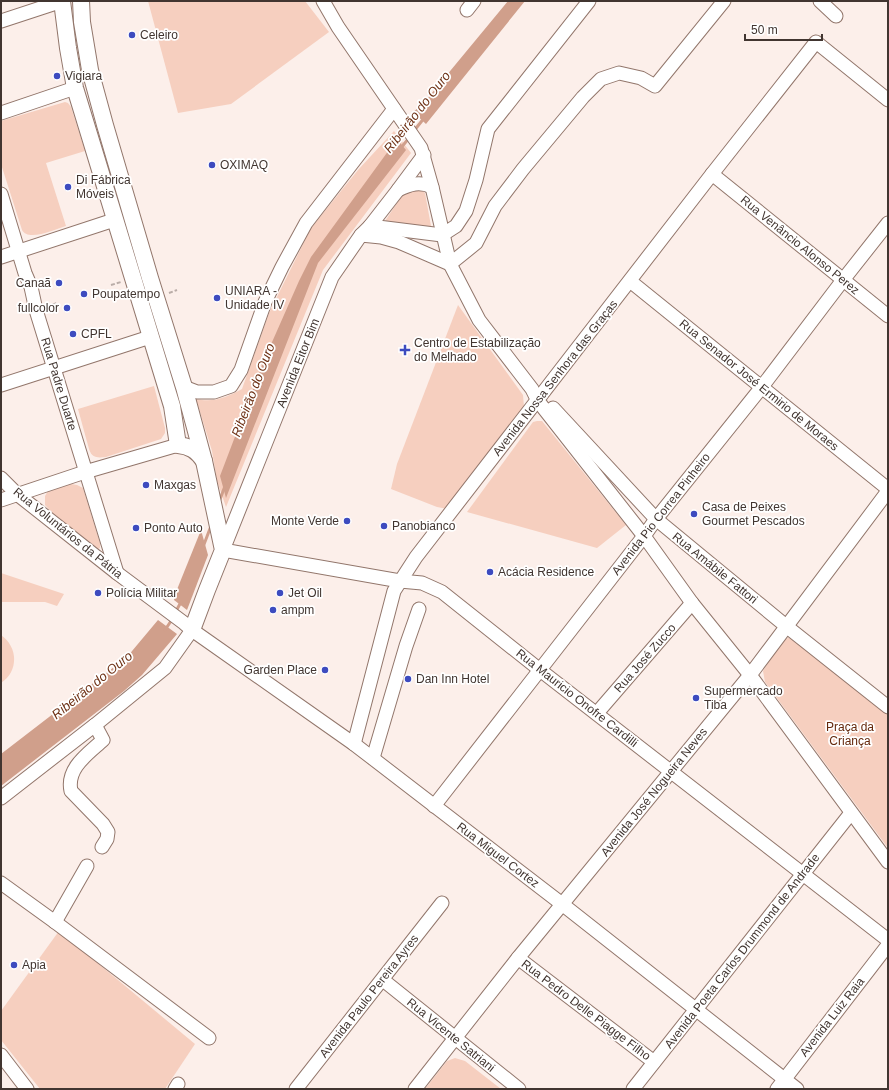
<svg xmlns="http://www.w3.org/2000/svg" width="889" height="1090" viewBox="0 0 889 1090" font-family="Arial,sans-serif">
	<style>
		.green { fill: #f6cfbf }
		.water { fill: #d09f8b }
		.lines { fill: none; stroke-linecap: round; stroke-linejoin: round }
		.stream { stroke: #d09f8b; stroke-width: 3 }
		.minor-casing { stroke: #92766b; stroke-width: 15 }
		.major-casing { stroke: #92766b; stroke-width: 18 }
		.path { stroke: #baada8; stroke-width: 2; stroke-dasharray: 4 2; stroke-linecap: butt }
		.minor { stroke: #fff; stroke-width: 13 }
		.major { stroke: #fff; stroke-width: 16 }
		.poi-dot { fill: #3d4bbf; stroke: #fff; stroke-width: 1.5 }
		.labels { text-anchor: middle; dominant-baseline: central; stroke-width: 3.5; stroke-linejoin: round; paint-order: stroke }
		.poi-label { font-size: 12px; fill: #413530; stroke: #fff; text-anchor: start }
		.street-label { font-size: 12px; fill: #413530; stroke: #fff }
		.park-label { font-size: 12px; fill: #65290c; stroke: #fff }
		.water-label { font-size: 13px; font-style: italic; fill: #6e3115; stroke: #fff }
	</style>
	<rect width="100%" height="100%" fill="#fcefea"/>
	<g class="green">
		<path d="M 148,1 L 305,1 L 329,32 L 231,104 L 178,113 Z"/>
		<path d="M 65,102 L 68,103 L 71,107 L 85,151 L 46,163 L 66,226 C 56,229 28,242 22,230 L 1,164 L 1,121 Z"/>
		<path d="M 394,131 L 411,153 L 323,270 L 226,507 L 217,481 L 212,451 L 196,399 C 214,403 227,397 242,389 L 269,313 L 311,228 L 358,170 Z"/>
		<path d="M 420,189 L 425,193 L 431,226 L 427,227 L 385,221 L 403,194 L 407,190 Z"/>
		<path d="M 458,305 L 523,395 L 524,407 L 448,509 L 437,507 L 391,489 L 397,464 Z"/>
		<path d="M 154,386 L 165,428 L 165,433 L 161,439 L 106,457 C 97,458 92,458 89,449 L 78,409 Z"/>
		<path d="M 537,421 L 542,421 L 626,525 L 597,548 L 467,512 L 533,422 Z"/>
		<path d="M 71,484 L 77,485 L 83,488 L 100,543 L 100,548 L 98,549 L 95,548 L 58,519 L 45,505 L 45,496 L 48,491 Z"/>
		<path d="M 1,573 L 64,594 L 57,606 L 45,602 L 1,602 Z"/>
		<path d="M 1,635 C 18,647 19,671 1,683 Z"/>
		<path d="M 791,637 L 888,715 L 888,848 L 765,682 L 763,671 L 782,640 Z"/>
		<path d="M 59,931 L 195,1044 L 165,1089 L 40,1089 L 1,1040 L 1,1011 Z"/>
		<path d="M 455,1058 L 465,1061 L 501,1089 L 425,1089 L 447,1061 Z"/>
	</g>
	<g class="water">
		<path d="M 508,1 L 525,1 L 426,124 L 413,112 L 422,105 Z"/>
		<path d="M 397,139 L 406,150 L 318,263 L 226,498 L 220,476 L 265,358 L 299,281 L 311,257 Z"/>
		<path d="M 201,530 L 208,555 L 187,610 L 174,600 L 176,592 Z"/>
		<path d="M 158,620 L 177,634 L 142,675 L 124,691 L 1,786 L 1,754 L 127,657 Z"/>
	</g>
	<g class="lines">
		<g class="stream">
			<path d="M 413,132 L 425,117"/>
			<path d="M 400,149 L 409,138"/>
			<path d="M 219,502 L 225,486"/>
			<path d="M 203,547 L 211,526"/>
			<path d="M 175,613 L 181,602"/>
			<path d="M 165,630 L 173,618"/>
		</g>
		<defs>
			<g id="minor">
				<path d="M 323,1 L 338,27 L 421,148 L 432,187 L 450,264 L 479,320 L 532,389 L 538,401 L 644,536 L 692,603 L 750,675 L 888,862"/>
				<path d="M 820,1 L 836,16"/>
				<path d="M 467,10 L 474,1"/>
				<path d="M 1,21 L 62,1"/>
				<path d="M 1,113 L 75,88"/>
				<path d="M 424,155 L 398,190 L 370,226 L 361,235 L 332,277 L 223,550 L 400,581 L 422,583 L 442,592 L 540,670 L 888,940"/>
				<path d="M 712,174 L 888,316"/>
				<path d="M 398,190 C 410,184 420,181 432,187"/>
				<path d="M 1,194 L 25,273 L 31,287 L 36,310 L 117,573"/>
				<path d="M 370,226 L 442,235"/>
				<path d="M 361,235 L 381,237 L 399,242 L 450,264"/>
				<path d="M 442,235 L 456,226 L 466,211 L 476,180 L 488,129 L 589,1"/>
				<path d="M 1,257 L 114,220"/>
				<path d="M 450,264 L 476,243 L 495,206 L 523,169 L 583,97 L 601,79 L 619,73 L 641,78 L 655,86 L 724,1"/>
				<path d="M 630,281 L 888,489"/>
				<path d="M 1,385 L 150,337"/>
				<path d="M 184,387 L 197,392 L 214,392 L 231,386 L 241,370 L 265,302 L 282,267 L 306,223 L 394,109"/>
				<path d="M 553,408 L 656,519 L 786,626 L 888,707"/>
				<path d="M 1,478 L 17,494 L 117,573 L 184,623 L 192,630 L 354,744 L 562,904 L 797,1089"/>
				<path d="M 1,500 L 85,472 L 178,445"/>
				<path d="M 597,713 L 692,603"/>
				<path d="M 95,725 L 103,740 C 88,754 66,768 71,791 L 103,824 L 108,832 L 107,839 L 102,847"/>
				<path d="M 354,744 L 394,591 L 416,557 L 712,174 L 816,42 L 888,100"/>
				<path d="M 373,758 L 406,646 L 419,609"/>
				<path d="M 1,798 L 95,725 L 165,668 L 192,630"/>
				<path d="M 434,806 L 644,536 L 656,519 L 761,388 L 843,280 L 888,223"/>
				<path d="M 1,883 L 55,922 L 209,1038"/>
				<path d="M 55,922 L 87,866"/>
				<path d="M 518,958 L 654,1062"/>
				<path d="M 383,980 L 519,1089"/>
				<path d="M 1,1055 L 27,1089"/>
				<path d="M 175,1089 L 178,1084"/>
				<path d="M 296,1089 L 442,903"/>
				<path d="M 415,1089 L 518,958 L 750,675 L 888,491"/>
				<path d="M 633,1089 L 851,813"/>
				<path d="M 777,1089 L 888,945"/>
			</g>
			<g id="major">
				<path d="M 62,1 L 68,48 L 75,88 L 172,406 L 178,445 C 190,446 197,451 204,461"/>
				<path d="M 81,1 L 82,22 L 90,70 L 105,125 L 150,278 L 184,387 L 204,461 L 223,550 L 207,590 L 192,630"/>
			</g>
		</defs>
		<use href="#minor" class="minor-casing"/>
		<use href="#major" class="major-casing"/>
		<g class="path">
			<path d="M 111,285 L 121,282"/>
			<path d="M 169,293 L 177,290"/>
			<path d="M 47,307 L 57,303"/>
		</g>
		<use href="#minor" class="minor"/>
		<use href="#major" class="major"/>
	</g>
	<g class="poi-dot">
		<circle cx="132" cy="35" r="4"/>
		<circle cx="57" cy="76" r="4"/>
		<circle cx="212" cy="165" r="4"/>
		<circle cx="68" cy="187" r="4"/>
		<circle cx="59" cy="283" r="4"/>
		<circle cx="84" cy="294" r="4"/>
		<circle cx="217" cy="298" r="4"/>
		<circle cx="67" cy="308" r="4"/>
		<circle cx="73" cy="334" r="4"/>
		<path d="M403 344h4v4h4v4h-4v4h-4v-4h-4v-4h4z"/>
		<circle cx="146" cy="485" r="4"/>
		<circle cx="694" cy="514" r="4"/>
		<circle cx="347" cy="521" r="4"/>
		<circle cx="384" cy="526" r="4"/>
		<circle cx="136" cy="528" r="4"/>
		<circle cx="490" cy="572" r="4"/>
		<circle cx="98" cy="593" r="4"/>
		<circle cx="280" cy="593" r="4"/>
		<circle cx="273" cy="610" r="4"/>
		<circle cx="325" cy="670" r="4"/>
		<circle cx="408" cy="679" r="4"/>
		<circle cx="696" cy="698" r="4"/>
		<circle cx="14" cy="965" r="4"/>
	</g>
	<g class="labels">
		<g class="poi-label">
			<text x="140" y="35">Celeiro</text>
			<text x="65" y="76">Vigiara</text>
			<text x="220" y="165">OXIMAQ</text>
			<text x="76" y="180">Di Fábrica<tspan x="76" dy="14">Móveis</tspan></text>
			<text x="51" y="283" text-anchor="end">Canaã</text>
			<text x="225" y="291">UNIARA -<tspan x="225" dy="14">Unidade IV</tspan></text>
			<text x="92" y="294">Poupatempo</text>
			<text x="59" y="308" text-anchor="end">fullcolor</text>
			<text x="81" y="334">CPFL</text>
			<text x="414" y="343">Centro de Estabilização<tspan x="414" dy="14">do Melhado</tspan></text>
			<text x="154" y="485">Maxgas</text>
			<text x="702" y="507">Casa de Peixes<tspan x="702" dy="14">Gourmet Pescados</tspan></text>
			<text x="339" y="521" text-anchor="end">Monte Verde</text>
			<text x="392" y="526">Panobianco</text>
			<text x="144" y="528">Ponto Auto</text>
			<text x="498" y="572">Acácia Residence</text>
			<text x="106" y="593">Polícia Militar</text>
			<text x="288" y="593">Jet Oil</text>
			<text x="281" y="610">ampm</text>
			<text x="317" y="670" text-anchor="end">Garden Place</text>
			<text x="416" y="679">Dan Inn Hotel</text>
			<text x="704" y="691">Supermercado<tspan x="704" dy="14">Tiba</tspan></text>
			<text x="22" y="965">Apia</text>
		</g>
		<g class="street-label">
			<text transform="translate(800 245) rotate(39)">Rua Venâncio Alonso Perez</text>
			<text transform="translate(298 363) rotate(-68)">Avenida Eitor Bim</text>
			<text transform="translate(555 378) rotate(-52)">Avenida Nossa Senhora das Graças</text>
			<text transform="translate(59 384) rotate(73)">Rua Padre Duarte</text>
			<text transform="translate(759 385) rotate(39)">Rua Senador José Ermirio de Moraes</text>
			<text transform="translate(661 514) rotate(-52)">Avenida Pio Correa Pinheiro</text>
			<text transform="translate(68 533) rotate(39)">Rua Voluntários da Pátria</text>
			<text transform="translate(715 568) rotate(39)">Rua Amábile Fattori</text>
			<text transform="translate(645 658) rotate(-49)">Rua José Zucco</text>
			<text transform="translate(577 698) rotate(38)">Rua Mauricio Onofre Cardilli</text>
			<text transform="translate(654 792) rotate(-51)">Avenida José Nogueira Neves</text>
			<text transform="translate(498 855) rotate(37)">Rua Miguel Cortez</text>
			<text transform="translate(742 951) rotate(-52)">Avenida Poeta Carlos Drummond de Andrade</text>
			<text transform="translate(369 996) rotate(-52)">Avenida Paulo Pereira Ayres</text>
			<text transform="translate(586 1010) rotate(37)">Rua Pedro Delle Piagge Filho</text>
			<text transform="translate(832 1017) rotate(-52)">Avenida Luiz Raia</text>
			<text transform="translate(451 1035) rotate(39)">Rua Vicente Satriani</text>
		</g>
		<g class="park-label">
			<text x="850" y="727">Praça da<tspan x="850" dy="14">Criança</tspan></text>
		</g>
		<g class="water-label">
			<text transform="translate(417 112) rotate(-52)">Ribeirão do Ouro</text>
			<text transform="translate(253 390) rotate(-69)">Ribeirão do Ouro</text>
			<text transform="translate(92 685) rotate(-39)">Ribeirão do Ouro</text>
		</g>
	</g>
	<rect width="889" height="1090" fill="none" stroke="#413530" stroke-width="4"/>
	<path d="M745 34v6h77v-6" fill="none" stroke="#413530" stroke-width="2"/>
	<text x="751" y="34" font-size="12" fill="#413530" stroke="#ffffff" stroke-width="3" paint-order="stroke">50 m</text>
</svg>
